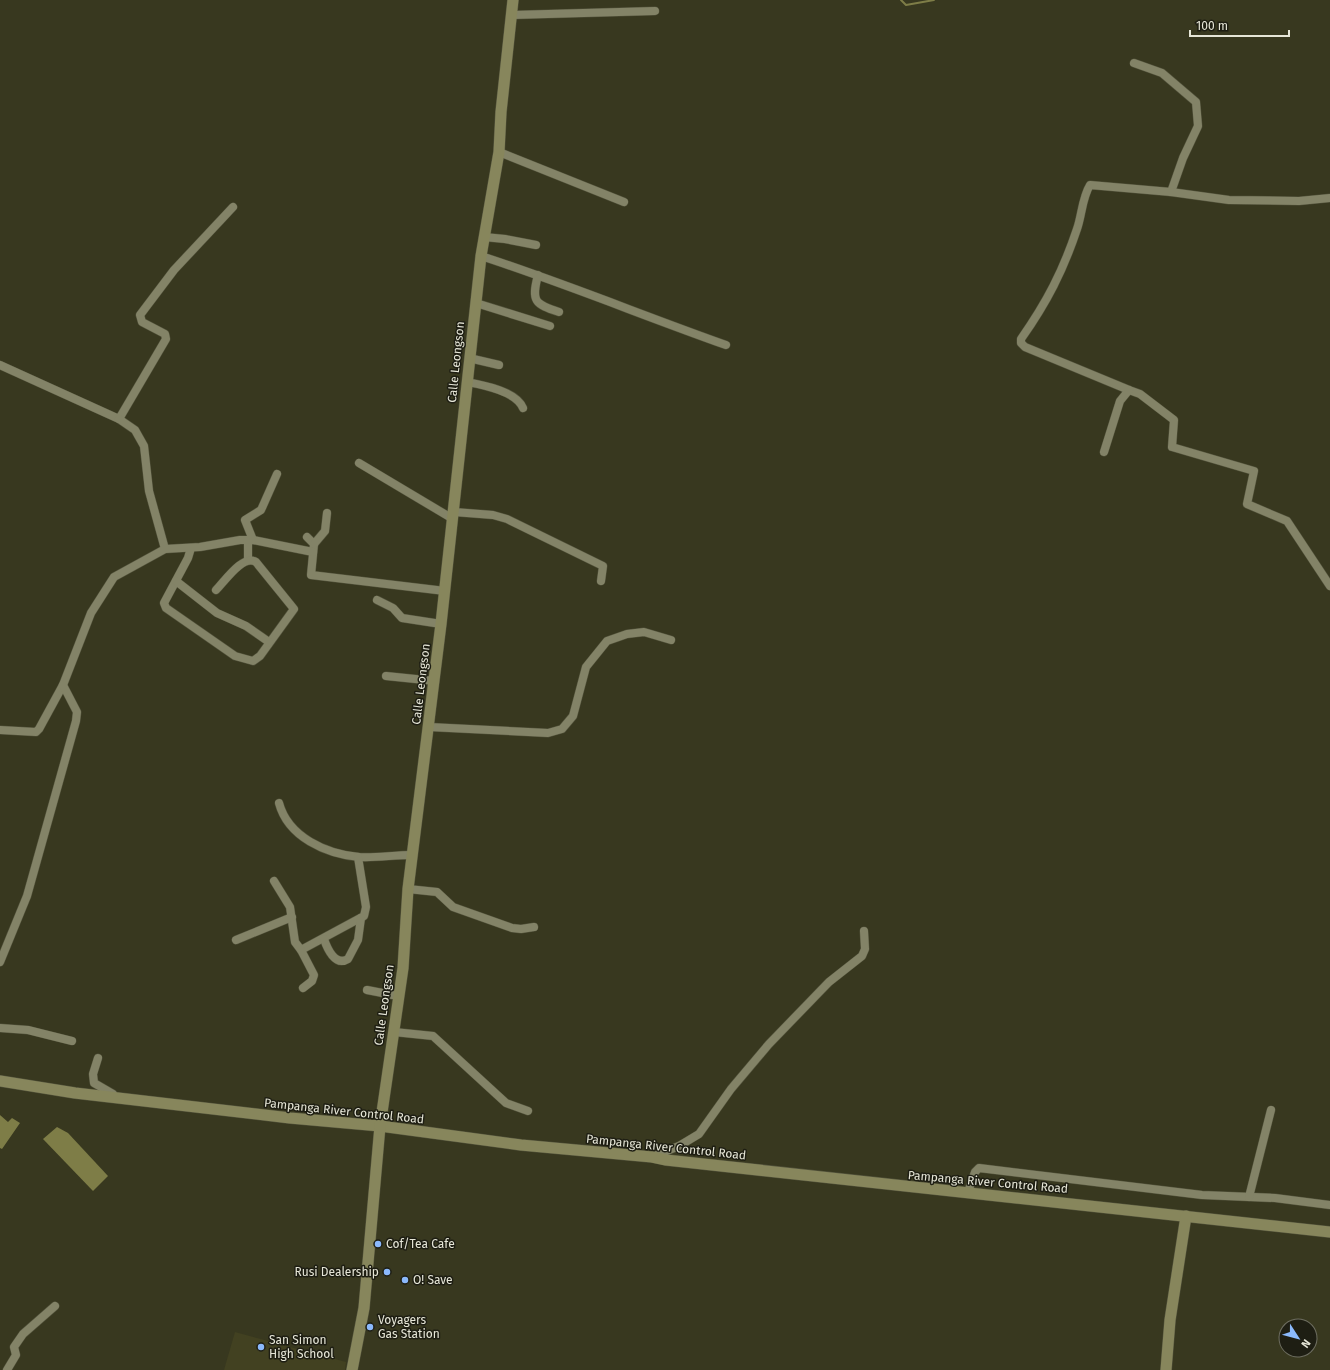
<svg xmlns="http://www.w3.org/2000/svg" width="1330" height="1370" viewBox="0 0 1330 1370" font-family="'Fira Sans',sans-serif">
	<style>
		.built { fill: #424121 }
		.water { fill: #7e7d47 }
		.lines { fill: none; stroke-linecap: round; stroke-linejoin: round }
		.stream { stroke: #7e7d47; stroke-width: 2 }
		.street-casing { stroke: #53533c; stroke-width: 9 }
		.secondary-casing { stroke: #53533c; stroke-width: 12 }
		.street { stroke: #838367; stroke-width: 8 }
		.secondary { stroke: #87865c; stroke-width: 11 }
		.poi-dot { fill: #8bb9fc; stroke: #1e1e13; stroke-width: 1.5 }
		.labels { text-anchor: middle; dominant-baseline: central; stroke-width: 3; stroke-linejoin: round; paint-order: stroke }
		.street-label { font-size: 12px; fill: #e6e6d7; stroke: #1e1e13 }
		.poi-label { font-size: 12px; fill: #e6e6d7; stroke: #1e1e13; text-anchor: start }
	</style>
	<rect width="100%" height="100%" fill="#38381f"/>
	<path class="built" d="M 235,1332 L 346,1362 L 345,1370 L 224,1370 Z"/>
	<g class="water">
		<path d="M 0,1115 L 8,1122 L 12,1118 L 20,1123 L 2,1149 L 0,1148 Z"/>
		<path d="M 57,1127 L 68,1133 L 108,1176 L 93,1191 L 43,1139 Z"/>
	</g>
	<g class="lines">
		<path class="stream" d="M 901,0 L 906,5 L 934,0"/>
		<defs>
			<g id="street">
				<path d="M 512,15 L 655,11"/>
				<path d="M 1134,63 L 1162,73 L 1196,102 L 1198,126 L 1183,158 L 1171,192"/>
				<path d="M 499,152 L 624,202"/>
				<path d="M 484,237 L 505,239 L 536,245"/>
				<path d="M 481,256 C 564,283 644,316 726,345"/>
				<path d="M 538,275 C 531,302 535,304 559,312"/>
				<path d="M 476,303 L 550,326"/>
				<path d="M 469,358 L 499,365"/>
				<path d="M 0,365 L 119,419 L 166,339 L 165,334 L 142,322 L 140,315 L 174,270 L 233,207"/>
				<path d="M 467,382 C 483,385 516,391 523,408"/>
				<path d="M 1129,390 L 1140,394 L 1174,420 L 1172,447 L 1254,471 L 1247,504 L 1287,521 L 1330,586"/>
				<path d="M 119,419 L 135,430 L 144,446 L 149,491 L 165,549"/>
				<path d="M 1104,452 L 1120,401 L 1129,390 L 1025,347 L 1021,343 L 1021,339 C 1047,302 1063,271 1077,229 C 1082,215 1082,198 1090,185 L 1171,192 L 1229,200 L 1299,201 L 1330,198"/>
				<path d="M 359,463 L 453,519"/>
				<path d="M 454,512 L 493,515 L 507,519 L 603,566 L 601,581"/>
				<path d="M 307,537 L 314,544 L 311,575 L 445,591"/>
				<path d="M 248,540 L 248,560"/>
				<path d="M 253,540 L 245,520 L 261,510 L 277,474"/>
				<path d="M 314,544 L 325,531 L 327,513"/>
				<path d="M 191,548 L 188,558 L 164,603 L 166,608 L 235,656 L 253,661 L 260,656 L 294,609 L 256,562 C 243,554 225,581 216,590"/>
				<path d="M 176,581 L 217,613 L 246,626 L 269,642"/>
				<path d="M 377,600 L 393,608 L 402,618 L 441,624"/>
				<path d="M 386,676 L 435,681"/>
				<path d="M 429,727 L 548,733 L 562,729 L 573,716 L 586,667 L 607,641 L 627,634 L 644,632 L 671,640"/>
				<path d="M 0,730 L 36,732 L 39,729 L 63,685 L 91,613 L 114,577 L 165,549 L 200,547 L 240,540 L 253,540 L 313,552"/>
				<path d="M 279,803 C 288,837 326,854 359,857 C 376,858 394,855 412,855"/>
				<path d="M 274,881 L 290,907 L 295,942 L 301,950 L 364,916 L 366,907 L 358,857"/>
				<path d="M 408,889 L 437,892 L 453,907 L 512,928 L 521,929 L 534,927"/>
				<path d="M 324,939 C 327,948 335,967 348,959 L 358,940 L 361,918"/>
				<path d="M 236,940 L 292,917"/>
				<path d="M 301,950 L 314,975 L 312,981 L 303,988"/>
				<path d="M 0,962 L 27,896 L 76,721 L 77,712 L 63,685"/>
				<path d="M 367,990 L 398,996"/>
				<path d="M 0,1028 L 28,1030 L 72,1041"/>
				<path d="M 394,1032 L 433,1036 L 506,1103 L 528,1111"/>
				<path d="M 98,1058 L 93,1074 L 94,1083 L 113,1094 L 114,1097"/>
				<path d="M 652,1157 L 679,1146 L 699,1134 L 731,1089 L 769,1044 L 829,982 L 862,956 L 865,949 L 864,931"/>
				<path d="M 968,1192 L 975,1172 L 979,1168 L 1202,1195 L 1275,1198 L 1330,1205"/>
				<path d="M 1249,1197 L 1271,1110"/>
				<path d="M 7,1370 L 16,1355 L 14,1347 L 23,1334 L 55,1306"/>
			</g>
			<g id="secondary">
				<path d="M 0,1081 L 75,1093 L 290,1118 L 380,1126 L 521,1145 L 652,1157 L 666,1160 L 1330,1232"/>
				<path d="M 352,1370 L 364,1308 L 380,1126 L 403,968 L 408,889 L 441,624 L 481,256 L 499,152 L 501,112 L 513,0"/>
				<path d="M 1166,1370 L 1170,1320 L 1186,1216"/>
			</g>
		</defs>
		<use href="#street" class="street-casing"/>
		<use href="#secondary" class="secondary-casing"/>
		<use href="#street" class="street"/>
		<use href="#secondary" class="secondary"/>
	</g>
	<g class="poi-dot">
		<circle cx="378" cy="1244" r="4"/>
		<circle cx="387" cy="1272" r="4"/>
		<circle cx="405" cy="1280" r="4"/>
		<circle cx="370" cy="1327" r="4"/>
		<circle cx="261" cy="1347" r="4"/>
	</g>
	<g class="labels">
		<g class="street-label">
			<text transform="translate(456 362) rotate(-84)">Calle Leongson</text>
			<text transform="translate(421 684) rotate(-83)">Calle Leongson</text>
			<text transform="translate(384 1005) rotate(-82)">Calle Leongson</text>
			<text transform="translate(344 1111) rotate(6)">Pampanga River Control Road</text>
			<text transform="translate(666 1147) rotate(6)">Pampanga River Control Road</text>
			<text transform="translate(988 1182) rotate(5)">Pampanga River Control Road</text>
		</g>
		<g class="poi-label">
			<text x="386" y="1244">Cof/Tea Cafe</text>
			<text x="379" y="1272" text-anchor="end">Rusi Dealership</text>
			<text x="413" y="1280">O! Save</text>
			<text x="378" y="1320">Voyagers<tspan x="378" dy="14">Gas Station</tspan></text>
			<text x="269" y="1340">San Simon<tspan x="269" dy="14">High School</tspan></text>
		</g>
	</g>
	<g transform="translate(1298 1338) rotate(126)"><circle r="19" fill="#1e1e13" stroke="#6e6e61"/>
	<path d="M0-3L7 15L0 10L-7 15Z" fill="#8bb9fc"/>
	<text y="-6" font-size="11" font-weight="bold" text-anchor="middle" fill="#e6e6d7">N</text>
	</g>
	<path d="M1190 30v6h99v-6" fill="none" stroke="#e6e6d7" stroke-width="2"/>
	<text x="1196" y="30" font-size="12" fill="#e6e6d7" stroke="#1e1e13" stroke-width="3" paint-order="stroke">100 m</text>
</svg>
